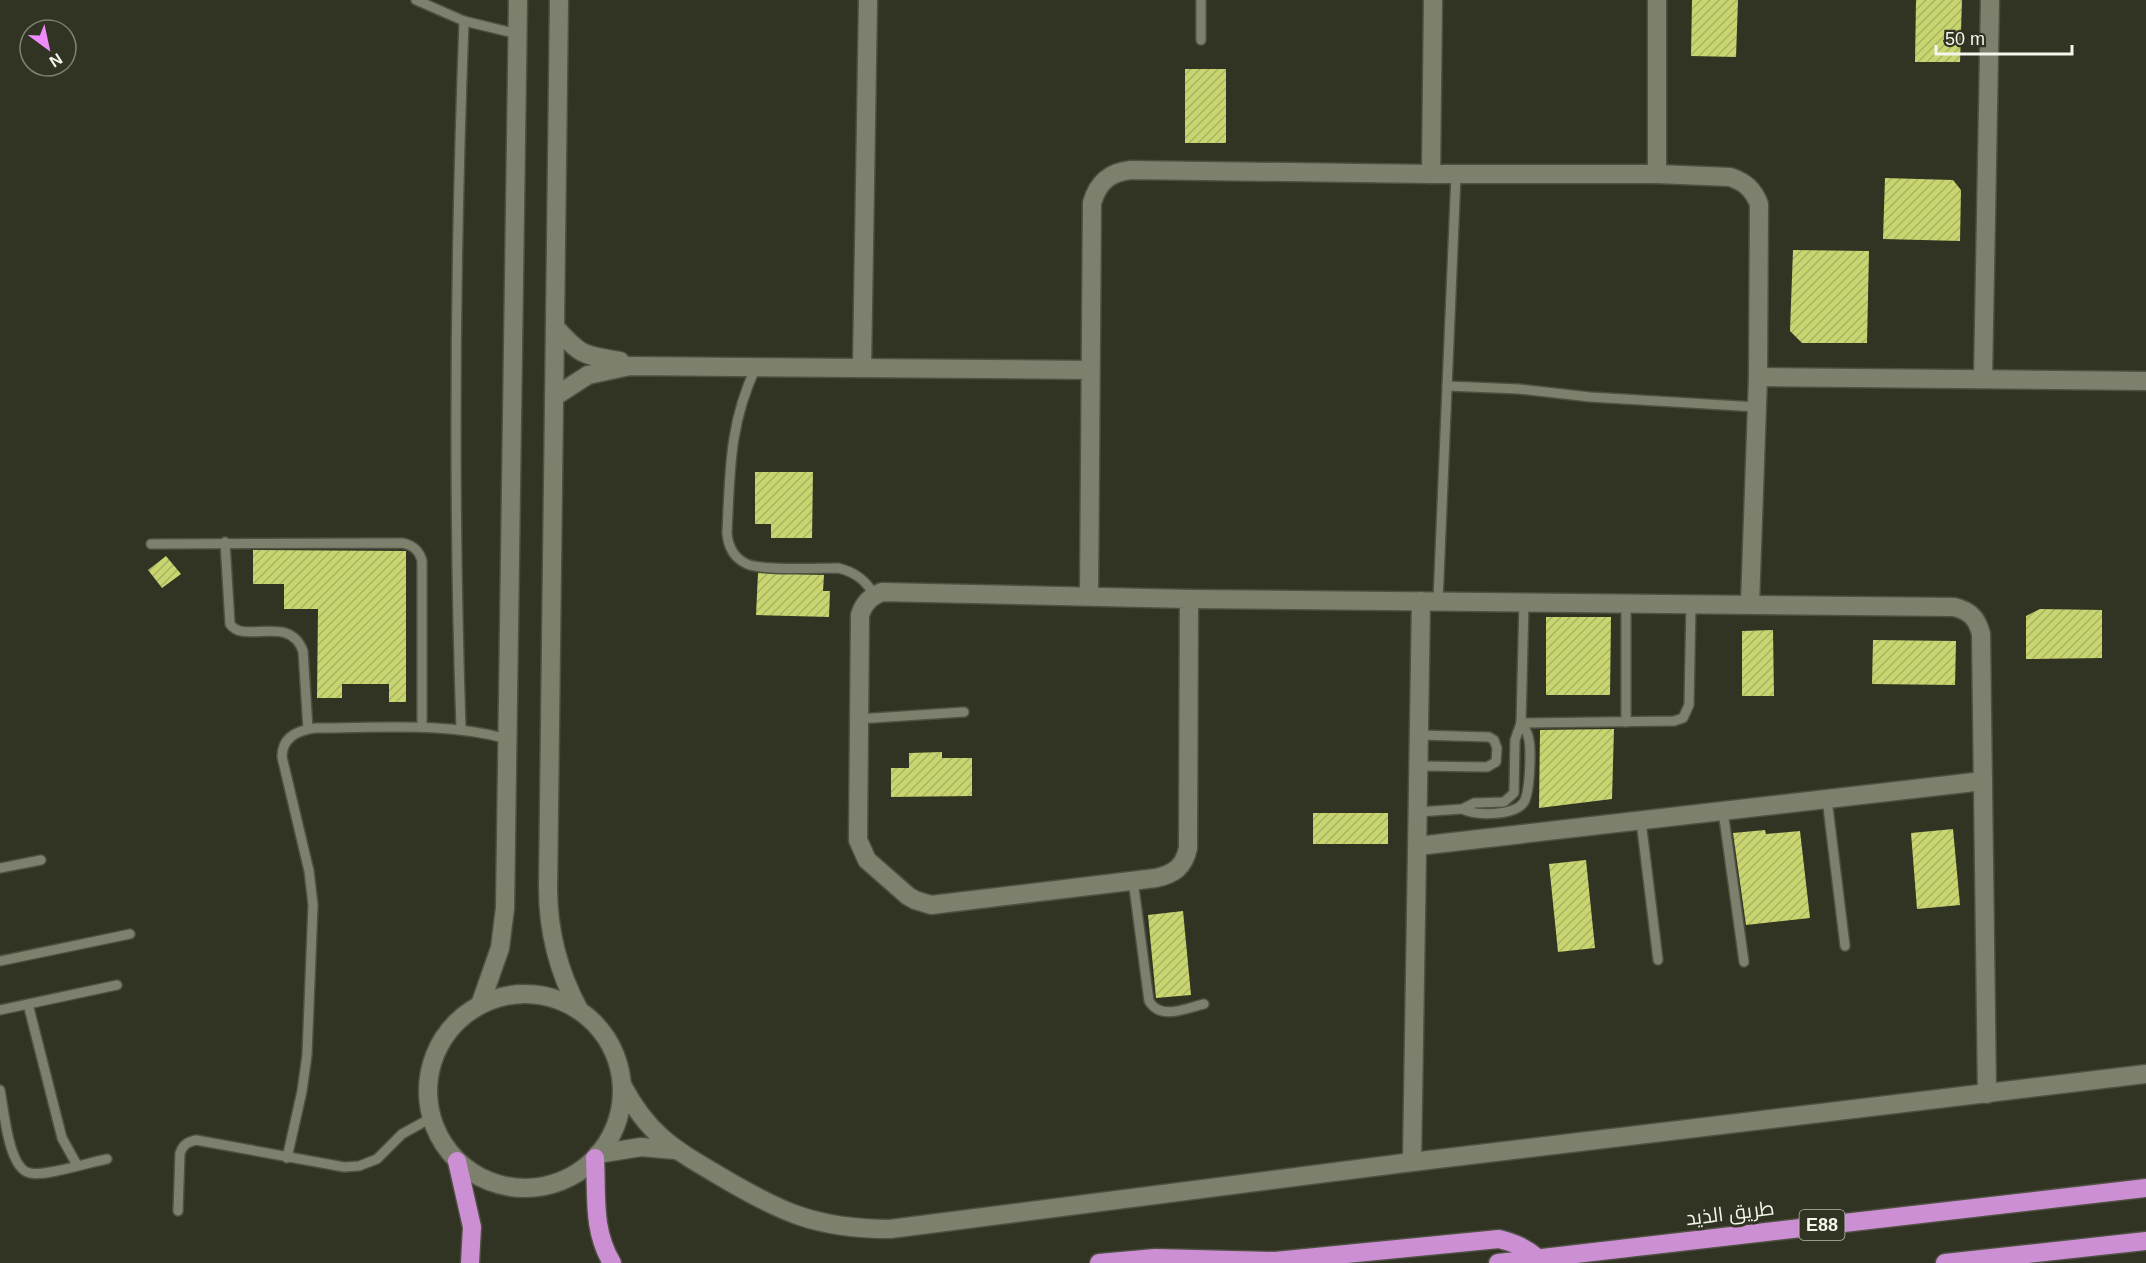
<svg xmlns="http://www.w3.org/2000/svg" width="2146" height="1263" viewBox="0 0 2146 1263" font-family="Arial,Cairo,sans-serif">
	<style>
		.building { fill: url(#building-hatch) }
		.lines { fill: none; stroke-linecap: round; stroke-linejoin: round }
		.lane-casing { stroke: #4e5041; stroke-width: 12 }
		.street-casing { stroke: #4e5041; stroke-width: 21 }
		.secondary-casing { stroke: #4e5041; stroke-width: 21 }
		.highway-casing { stroke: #4e5041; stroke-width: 21 }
		.lane { stroke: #7d806d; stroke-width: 9 }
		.street { stroke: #7d806d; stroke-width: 18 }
		.secondary { stroke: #7d806d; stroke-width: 18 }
		.highway { stroke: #cd8fd4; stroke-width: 18 }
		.labels { text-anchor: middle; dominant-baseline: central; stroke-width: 6; stroke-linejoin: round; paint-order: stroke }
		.shield { fill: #313323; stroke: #babcaf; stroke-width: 1.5 }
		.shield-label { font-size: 18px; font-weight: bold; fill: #f4f6eb }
		.street-label { font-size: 20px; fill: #f4f6eb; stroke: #313323 }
	</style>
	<defs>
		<pattern id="building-hatch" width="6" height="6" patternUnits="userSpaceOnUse" patternTransform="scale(1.5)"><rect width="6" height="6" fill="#c9d56f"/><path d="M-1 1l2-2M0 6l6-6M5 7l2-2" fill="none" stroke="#a9b265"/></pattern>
	</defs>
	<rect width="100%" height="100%" fill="#313323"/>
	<g class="building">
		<path d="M 1692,0 L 1738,0 L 1736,57 L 1691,56 Z"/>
		<path d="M 1916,0 L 1962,0 L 1960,62 L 1915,62 Z"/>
		<rect x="1185" y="69" width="41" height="74"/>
		<path d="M 1885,178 L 1953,180 L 1961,190 L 1960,241 L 1883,239 Z"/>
		<path d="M 1793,250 L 1869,251 L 1867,343 L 1802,343 L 1790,331 Z"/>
		<path d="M 755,472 L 813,472 L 812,538 L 771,538 L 771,524 L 755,524 Z"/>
		<path d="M 253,550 L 406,551 L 406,702 L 389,702 L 389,684 L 342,684 L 342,698 L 317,698 L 318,609 L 284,609 L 284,584 L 253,584 Z"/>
		<path d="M 166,556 L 181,574 L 162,588 L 148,570 Z"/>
		<path d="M 758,573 L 824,575 L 823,591 L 830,591 L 829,617 L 756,615 Z"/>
		<path d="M 2040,609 L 2102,610 L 2102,658 L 2026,659 L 2026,616 Z"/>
		<path d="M 1546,617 L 1611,617 L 1610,695 L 1546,695 Z"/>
		<path d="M 1773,630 L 1774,696 L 1742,696 L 1742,631 Z"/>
		<path d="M 1873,640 L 1956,641 L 1955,685 L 1872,684 Z"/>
		<path d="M 1614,729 L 1612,799 L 1539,808 L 1540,730 Z"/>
		<path d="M 942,752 L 942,758 L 972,758 L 972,796 L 891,797 L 891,768 L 909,768 L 909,753 Z"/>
		<rect x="1313" y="813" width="75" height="31"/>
		<path d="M 1953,829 L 1960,905 L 1917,909 L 1911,833 Z"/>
		<path d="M 1765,830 L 1766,834 L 1800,831 L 1810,918 L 1746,925 L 1733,833 Z"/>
		<path d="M 1586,860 L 1595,948 L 1558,952 L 1549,864 Z"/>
		<path d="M 1183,911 L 1191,995 L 1156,998 L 1148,915 Z"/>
	</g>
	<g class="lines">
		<defs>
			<g id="lane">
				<path d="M 416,0 L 464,21 L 518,34"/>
				<path d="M 1201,40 L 1201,0"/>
				<path d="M 756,367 C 729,424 730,472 727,533 C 728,546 734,558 747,564 C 762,571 818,568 838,568 C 855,572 866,580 874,595"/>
				<path d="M 1447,386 L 1519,389 L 1590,397 L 1757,407"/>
				<path d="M 225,542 L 230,624 C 244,645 289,613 303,651 L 308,729"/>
				<path d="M 151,544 L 402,543 C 413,545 419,550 422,561 L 422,727"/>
				<path d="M 1438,601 L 1456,175"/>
				<path d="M 858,719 L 964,712"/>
				<path d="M 1626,722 L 1626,603"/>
				<path d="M 1521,723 L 1674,721 L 1683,718 L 1689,705 L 1691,603"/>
				<path d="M 461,729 C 453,493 455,257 464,21"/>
				<path d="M 1419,766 L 1487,767 L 1496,762 L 1497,748 L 1494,740 L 1489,737 L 1420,735"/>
				<path d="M 1827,799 L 1845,946"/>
				<path d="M 1462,809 C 1476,816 1515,816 1524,802 C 1530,792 1531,752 1529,740 C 1528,734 1525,728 1521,723"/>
				<path d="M 1723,811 L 1744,962"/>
				<path d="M 1418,812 L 1462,809 L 1474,803 L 1504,802 L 1514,793 L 1515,740 L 1521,723 L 1524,602"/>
				<path d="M 1641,821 L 1658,960"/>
				<path d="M 0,868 L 41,860"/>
				<path d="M 1133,880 L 1149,1001 C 1161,1021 1186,1008 1204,1004"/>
				<path d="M 0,961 L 130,934"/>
				<path d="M 28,1004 L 62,1138 L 77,1165"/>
				<path d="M 0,1010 L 117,985"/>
				<path d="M 0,1090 C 4,1109 8,1169 30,1173 C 44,1177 90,1162 107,1159"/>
				<path d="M 287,1158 L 302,1091 L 307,1055 L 313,905 L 309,871 L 282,757 C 282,737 298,730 316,728 C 380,728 445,722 508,739"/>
				<path d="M 178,1211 L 180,1153 C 183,1145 187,1142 196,1140 L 344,1167 L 359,1166 L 377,1159 L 402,1134 L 431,1118"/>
			</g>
			<g id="street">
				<path d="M 1657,0 L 1657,174"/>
				<path d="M 1431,174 L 1433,0"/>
				<path d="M 555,327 C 581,356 583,355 620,361"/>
				<path d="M 862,368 L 868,0"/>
				<path d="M 1758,377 L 2146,381"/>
				<path d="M 1983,378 L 1990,0"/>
				<path d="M 554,397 L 588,375 L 630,366 L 1090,370"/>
				<path d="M 882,592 L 1189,599 L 1188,848 C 1184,867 1174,874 1156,878 L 931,905 L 915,900 L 908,896 L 867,860 L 858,840 L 860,615 C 864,603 870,597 882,592 Z"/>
				<path d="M 1089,596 L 1092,203 C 1098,182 1110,172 1131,170 L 1431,174 L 1657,174 L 1730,177 C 1745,182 1753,189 1759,204 L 1758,377 L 1750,604"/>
				<path d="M 1189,599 L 1954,607 C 1970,611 1977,618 1981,634 L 1987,1094"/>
				<path d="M 1418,846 L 1983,781"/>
				<path d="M 1412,1162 L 1421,601"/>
			</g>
			<g id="secondary">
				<path d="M 559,0 L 548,888 C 548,932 558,971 579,1010"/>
				<circle cx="525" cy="1091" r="97"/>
				<path d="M 480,1005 L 500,948 L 505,908 L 518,0"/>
				<path d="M 622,1085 C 648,1134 672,1148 718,1175 C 780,1212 816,1229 890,1229 L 1412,1162 L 2146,1074"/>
				<path d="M 598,1154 L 641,1147 L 675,1150"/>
			</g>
			<g id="highway">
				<path d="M 595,1158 C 597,1195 592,1230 612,1263"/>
				<path d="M 457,1161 L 472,1227 L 470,1263"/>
				<path d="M 1099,1263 L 1155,1258 L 1275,1261 L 1499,1239 C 1515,1243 1526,1248 1539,1259"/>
				<path d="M 1498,1263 L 2146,1188"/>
				<path d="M 1945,1263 L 2146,1241"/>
			</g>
		</defs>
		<use href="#lane" class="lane-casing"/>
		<use href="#street" class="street-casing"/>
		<use href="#secondary" class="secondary-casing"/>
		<use href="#highway" class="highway-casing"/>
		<use href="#lane" class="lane"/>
		<use href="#street" class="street"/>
		<use href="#secondary" class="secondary"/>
		<use href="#highway" class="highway"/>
	</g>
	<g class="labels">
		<rect class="shield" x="1799.5" y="1210" width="45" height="30" rx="4.5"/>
		<g class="shield-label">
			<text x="1822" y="1225">E88</text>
		</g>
		<g class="street-label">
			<text transform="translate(1730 1213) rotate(-7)">طريق الذيد</text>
		</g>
	</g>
	<g transform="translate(48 48) rotate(147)"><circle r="28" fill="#313323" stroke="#7f8173" stroke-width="1.5"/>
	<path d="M0-4.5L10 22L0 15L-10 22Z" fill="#ed8cf9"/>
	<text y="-9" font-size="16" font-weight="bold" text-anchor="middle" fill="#f4f6eb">N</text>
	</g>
	<path d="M1936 45v9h136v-9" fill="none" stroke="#f4f6eb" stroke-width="3"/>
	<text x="1945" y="45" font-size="18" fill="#f4f6eb" stroke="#313323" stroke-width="4.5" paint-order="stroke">50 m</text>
</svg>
